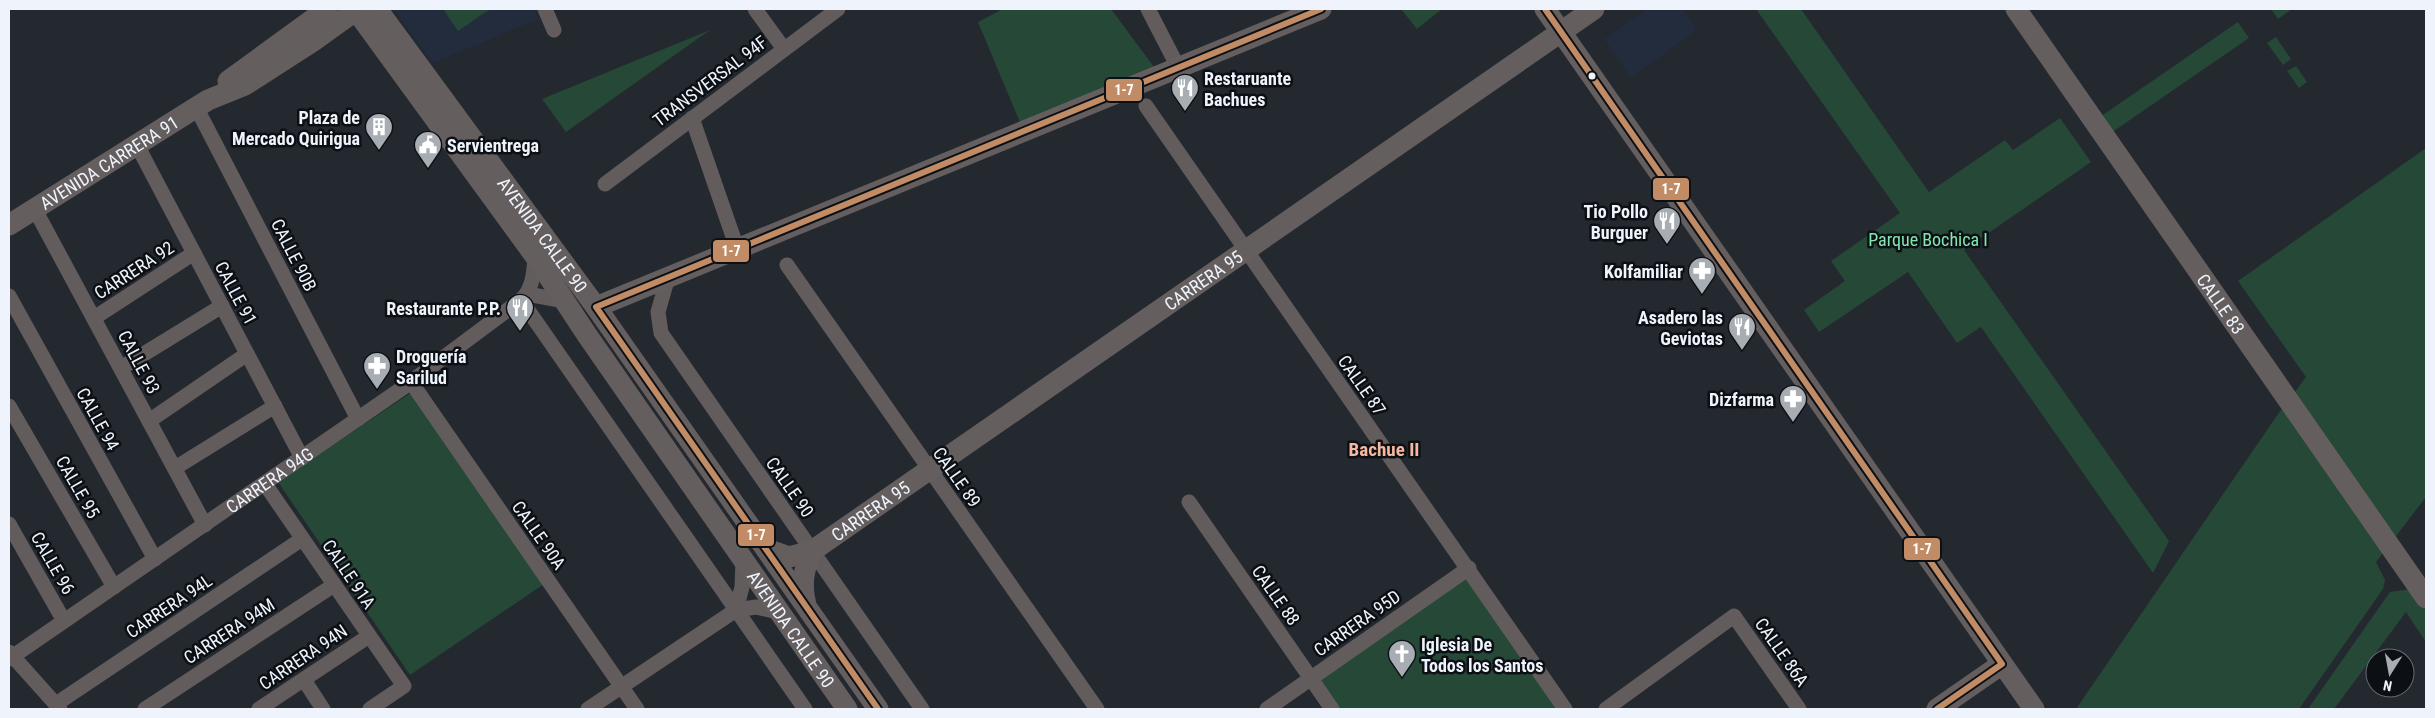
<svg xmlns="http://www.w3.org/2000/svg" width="2435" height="718" viewBox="0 0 2435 718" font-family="'Roboto Condensed',sans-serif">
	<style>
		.built { fill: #222c3d }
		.green { fill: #264837 }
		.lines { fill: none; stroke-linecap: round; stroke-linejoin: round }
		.street { stroke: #635c5c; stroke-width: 15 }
		.secondary { stroke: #655e5f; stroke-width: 21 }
		.bus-1-casing { stroke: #0c1015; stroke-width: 10 }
		.bus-1 { stroke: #c18c65; stroke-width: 6 }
		.bus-dot { fill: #eff4fc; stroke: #0c1015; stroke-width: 2 }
		.labels { text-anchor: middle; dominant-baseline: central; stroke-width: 5; stroke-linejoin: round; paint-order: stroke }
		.poi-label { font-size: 18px; font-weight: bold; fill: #eff4fc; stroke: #0c1015; text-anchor: end }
		.street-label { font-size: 18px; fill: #eff4fc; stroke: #0c1015 }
		.park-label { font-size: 18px; fill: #82e6af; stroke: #0c1015 }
		.neighbourhood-label { font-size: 19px; font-weight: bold; fill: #f5b79f; stroke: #0c1015 }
		.line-badge { stroke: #0c1015; stroke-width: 2 }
		.badge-label { font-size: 14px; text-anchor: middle; font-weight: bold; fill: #fff }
	</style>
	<rect width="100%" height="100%" fill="#24282f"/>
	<g class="built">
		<path d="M 393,9 L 534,9 L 539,19 L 433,63 Z"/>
		<path d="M 1647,9 L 1683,9 L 1697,30 L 1631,78 L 1604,39 Z"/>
	</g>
	<g class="green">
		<path d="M 443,9 L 490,9 L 458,31 Z"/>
		<path d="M 1003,9 L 1111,9 L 1154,67 L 1021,125 L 978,22 Z"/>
		<path d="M 1401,9 L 1442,9 L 1417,29 Z"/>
		<path d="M 1756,9 L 1801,9 L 1929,192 L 2005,140 L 2013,150 L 2060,118 L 2091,162 L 1964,250 L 2169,541 L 2153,573 L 1981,327 L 1957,343 L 1908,272 L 1819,332 L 1804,310 L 1845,281 L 1831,261 L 1900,213 Z"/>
		<path d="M 2271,9 L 2292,9 L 2278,19 Z"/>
		<path d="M 2238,22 L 2249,38 L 2108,135 L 2097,119 Z"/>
		<path d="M 710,30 L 566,132 L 542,99 Z"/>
		<path d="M 2276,37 L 2291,59 L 2283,65 L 2267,43 Z"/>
		<path d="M 2296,66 L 2307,82 L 2299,88 L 2287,71 Z"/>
		<path d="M 2426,148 L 2426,497 L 2376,562 L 2385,580 L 2383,589 L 2299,709 L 2076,709 L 2276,417 L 2306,377 L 2238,281 Z"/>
		<path d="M 412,392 L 544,584 L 410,675 L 278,482 Z"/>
		<path d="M 1468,571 L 1564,709 L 1333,709 L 1312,678 Z"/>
		<path d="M 2411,589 L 2426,611 L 2426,642 L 2406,612 L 2334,709 L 2308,709 L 2390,592 Z"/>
	</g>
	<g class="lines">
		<g class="street">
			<path d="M 545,9 L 554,30"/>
			<path d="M 755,9 L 784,49"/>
			<path d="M 1148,9 L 1178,67"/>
			<path d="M 1146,106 L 1565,709"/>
			<path d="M 196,107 L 358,419"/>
			<path d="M 692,118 L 737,248"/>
			<path d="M 137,145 L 302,458"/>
			<path d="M 605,184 L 838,9"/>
			<path d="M 39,217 L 205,525"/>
			<path d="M 787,265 L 1097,709"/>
			<path d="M 668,277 L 658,312 L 661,333 L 922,709"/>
			<path d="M 527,294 L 565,301"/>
			<path d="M 9,296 L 155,559"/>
			<path d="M 521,300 L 805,709"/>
			<path d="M 94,318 L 194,253"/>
			<path d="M 121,368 L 222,306"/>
			<path d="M 411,382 L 637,709"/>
			<path d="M 9,406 L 114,587"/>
			<path d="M 149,421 L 247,354"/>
			<path d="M 175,468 L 275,406"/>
			<path d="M 265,484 L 404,686 L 370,709"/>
			<path d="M 1189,502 L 1332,709"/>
			<path d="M 9,524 L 64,621"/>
			<path d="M 736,610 L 742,587 L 743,560"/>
			<path d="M 9,652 L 60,709"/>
			<path id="s1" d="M 9,659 L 404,387 L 521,300 C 533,289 534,272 535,256"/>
			<path d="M 304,680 L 323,709"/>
			<path d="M 56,704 L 302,539"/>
			<path d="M 145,709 L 334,585"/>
			<path d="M 259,709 L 369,636"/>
			<path d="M 588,709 L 736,610 L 756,607 L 778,612"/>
			<path d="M 1267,709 L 1469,568"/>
			<path d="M 1606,709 L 1734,616 L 1799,709"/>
		</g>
		<g class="secondary">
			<path id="s2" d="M 355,9 L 535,256 L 587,335 L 847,709"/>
			<path id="s3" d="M 377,9 L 596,307 L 878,709"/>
			<path d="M 1545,9 L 2034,709"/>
			<path id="s4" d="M 2016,9 L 2426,598"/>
			<path d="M 228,81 L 327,9"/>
			<path id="s5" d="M 9,225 L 208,100 L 245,85 L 312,42 L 358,9"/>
			<path d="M 596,307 L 1321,9"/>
			<path id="s6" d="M 766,549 L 789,557 L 812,551 L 1594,9"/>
			<path d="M 806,605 C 801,585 803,570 812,551"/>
			<path d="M 1937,709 L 2002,664"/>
		</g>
		<defs>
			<g id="bus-1">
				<path d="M 1545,9 L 2002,664 L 1937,709"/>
				<path d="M 878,709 L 596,307 L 1321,9"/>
			</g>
		</defs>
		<use href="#bus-1" class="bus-1-casing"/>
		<use href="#bus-1" class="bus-1"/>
	</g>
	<defs>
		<symbol id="restaurant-pin" viewBox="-11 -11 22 30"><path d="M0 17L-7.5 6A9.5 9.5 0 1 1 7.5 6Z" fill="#a8adb4" stroke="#0c1015"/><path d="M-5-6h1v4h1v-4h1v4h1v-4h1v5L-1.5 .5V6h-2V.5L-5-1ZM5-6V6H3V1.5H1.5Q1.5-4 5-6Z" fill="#fff"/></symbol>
		<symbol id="building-pin" viewBox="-11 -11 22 30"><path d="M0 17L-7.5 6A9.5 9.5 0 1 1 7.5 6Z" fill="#a8adb4" stroke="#0c1015"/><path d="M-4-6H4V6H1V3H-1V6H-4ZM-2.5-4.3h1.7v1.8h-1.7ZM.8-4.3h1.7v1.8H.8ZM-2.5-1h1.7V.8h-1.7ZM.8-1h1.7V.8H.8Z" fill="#fff"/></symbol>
		<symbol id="civic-pin" viewBox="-11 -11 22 30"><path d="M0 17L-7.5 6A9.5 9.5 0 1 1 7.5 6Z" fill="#a8adb4" stroke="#0c1015"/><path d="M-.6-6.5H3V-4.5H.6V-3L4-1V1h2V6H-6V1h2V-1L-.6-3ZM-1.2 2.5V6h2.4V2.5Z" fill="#fff"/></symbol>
		<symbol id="pharmacy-pin" viewBox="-11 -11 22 30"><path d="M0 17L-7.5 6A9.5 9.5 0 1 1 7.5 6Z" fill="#a8adb4" stroke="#0c1015"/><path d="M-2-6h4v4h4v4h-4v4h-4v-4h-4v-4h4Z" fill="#fff"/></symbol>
		<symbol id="church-pin" viewBox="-11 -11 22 30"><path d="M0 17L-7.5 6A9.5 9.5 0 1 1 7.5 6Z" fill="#a8adb4" stroke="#0c1015"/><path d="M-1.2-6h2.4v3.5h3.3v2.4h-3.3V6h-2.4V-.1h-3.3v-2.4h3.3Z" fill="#fff"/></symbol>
	</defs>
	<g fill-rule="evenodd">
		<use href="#restaurant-pin" x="1169" y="72" width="32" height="43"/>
		<use href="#building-pin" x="363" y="111" width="32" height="43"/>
		<use href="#civic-pin" x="412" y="129" width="32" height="43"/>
		<use href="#restaurant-pin" x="1651" y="205" width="32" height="43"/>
		<use href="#pharmacy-pin" x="1686" y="255" width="32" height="43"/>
		<use href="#restaurant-pin" x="504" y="292" width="32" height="43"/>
		<use href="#restaurant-pin" x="1726" y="311" width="32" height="43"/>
		<use href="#pharmacy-pin" x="361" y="350" width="32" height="43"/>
		<use href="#pharmacy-pin" x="1777" y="383" width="32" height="43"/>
		<use href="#church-pin" x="1386" y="638" width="32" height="43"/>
	</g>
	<circle class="bus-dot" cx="1592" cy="76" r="4.5"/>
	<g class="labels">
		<g class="poi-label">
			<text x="1204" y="78" text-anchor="start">Restaruante<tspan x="1204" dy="21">Bachues</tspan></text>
			<text x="360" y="117">Plaza de<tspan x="360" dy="21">Mercado Quirigua</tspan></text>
			<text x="447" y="145" text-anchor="start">Servientrega</text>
			<text x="1648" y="211">Tio Pollo<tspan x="1648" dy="21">Burguer</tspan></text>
			<text x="1683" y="271">Kolfamiliar</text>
			<text x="501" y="308">Restaurante P.P.</text>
			<text x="1723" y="317">Asadero las<tspan x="1723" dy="21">Geviotas</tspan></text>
			<text x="396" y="356" text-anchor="start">Droguería<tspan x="396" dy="21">Sarilud</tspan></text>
			<text x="1774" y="399">Dizfarma</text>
			<text x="1421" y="644" text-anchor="start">Iglesia De<tspan x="1421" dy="21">Todos los Santos</tspan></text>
		</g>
		<g class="street-label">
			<text transform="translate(710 81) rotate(-37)">TRANSVERSAL 94F</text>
			<text stroke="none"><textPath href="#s5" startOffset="118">AVENIDA CARRERA 91</textPath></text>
			<text stroke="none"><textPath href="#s3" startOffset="280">AVENIDA CALLE 90</textPath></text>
			<text transform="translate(294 255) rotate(63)">CALLE 90B</text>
			<text transform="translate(134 270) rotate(-33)">CARRERA 92</text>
			<text stroke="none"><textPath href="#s6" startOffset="524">CARRERA 95</textPath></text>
			<text transform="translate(236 293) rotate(62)">CALLE 91</text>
			<text stroke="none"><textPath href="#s4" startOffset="359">CALLE 83</textPath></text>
			<text transform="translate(139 362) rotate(62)">CALLE 93</text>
			<text transform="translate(1362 385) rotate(55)">CALLE 87</text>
			<text transform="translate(98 419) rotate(61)">CALLE 94</text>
			<text transform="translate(957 477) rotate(55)">CALLE 89</text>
			<text stroke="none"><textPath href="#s1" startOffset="316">CARRERA 94G</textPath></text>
			<text transform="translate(78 487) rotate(60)">CALLE 95</text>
			<text transform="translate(790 487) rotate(55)">CALLE 90</text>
			<text stroke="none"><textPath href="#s6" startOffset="119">CARRERA 95</textPath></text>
			<text transform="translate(539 535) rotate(55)">CALLE 90A</text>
			<text transform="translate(53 563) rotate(60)">CALLE 96</text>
			<text transform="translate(349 574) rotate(56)">CALLE 91A</text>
			<text transform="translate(1276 595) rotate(55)">CALLE 88</text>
			<text transform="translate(169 606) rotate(-34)">CARRERA 94L</text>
			<text transform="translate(1357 623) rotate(-35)">CARRERA 95D</text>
			<text stroke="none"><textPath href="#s2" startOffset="758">AVENIDA CALLE 90</textPath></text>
			<text transform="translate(229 631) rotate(-33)">CARRERA 94M</text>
			<text transform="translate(1782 652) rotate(55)">CALLE 86A</text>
			<text transform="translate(303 657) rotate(-34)">CARRERA 94N</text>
		</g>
		<g class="park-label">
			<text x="1928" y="239">Parque Bochica I</text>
		</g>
		<g class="neighbourhood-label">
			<text x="1384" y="449">Bachue II</text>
		</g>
	</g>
	<g class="line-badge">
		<rect x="1105" y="78" width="38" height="24" rx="5" fill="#c18c65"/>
		<rect x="1652" y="177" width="38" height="24" rx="5" fill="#c18c65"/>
		<rect x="712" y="239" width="38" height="24" rx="5" fill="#c18c65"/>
		<rect x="737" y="523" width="38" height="24" rx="5" fill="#c18c65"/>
		<rect x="1903" y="537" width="38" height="24" rx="5" fill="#c18c65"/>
	</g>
	<g class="badge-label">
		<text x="1124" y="95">1-7</text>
		<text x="1671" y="194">1-7</text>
		<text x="731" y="256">1-7</text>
		<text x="756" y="540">1-7</text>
		<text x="1922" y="554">1-7</text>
	</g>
	<rect width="2435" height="718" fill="none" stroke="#eff4fc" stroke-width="20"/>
	<g transform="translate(2390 673) rotate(191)"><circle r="24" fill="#0c1015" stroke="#676b71"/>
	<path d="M0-4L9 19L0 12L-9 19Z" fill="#a8adb4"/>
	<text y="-8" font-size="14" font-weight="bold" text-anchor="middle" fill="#eff4fc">N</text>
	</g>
</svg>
